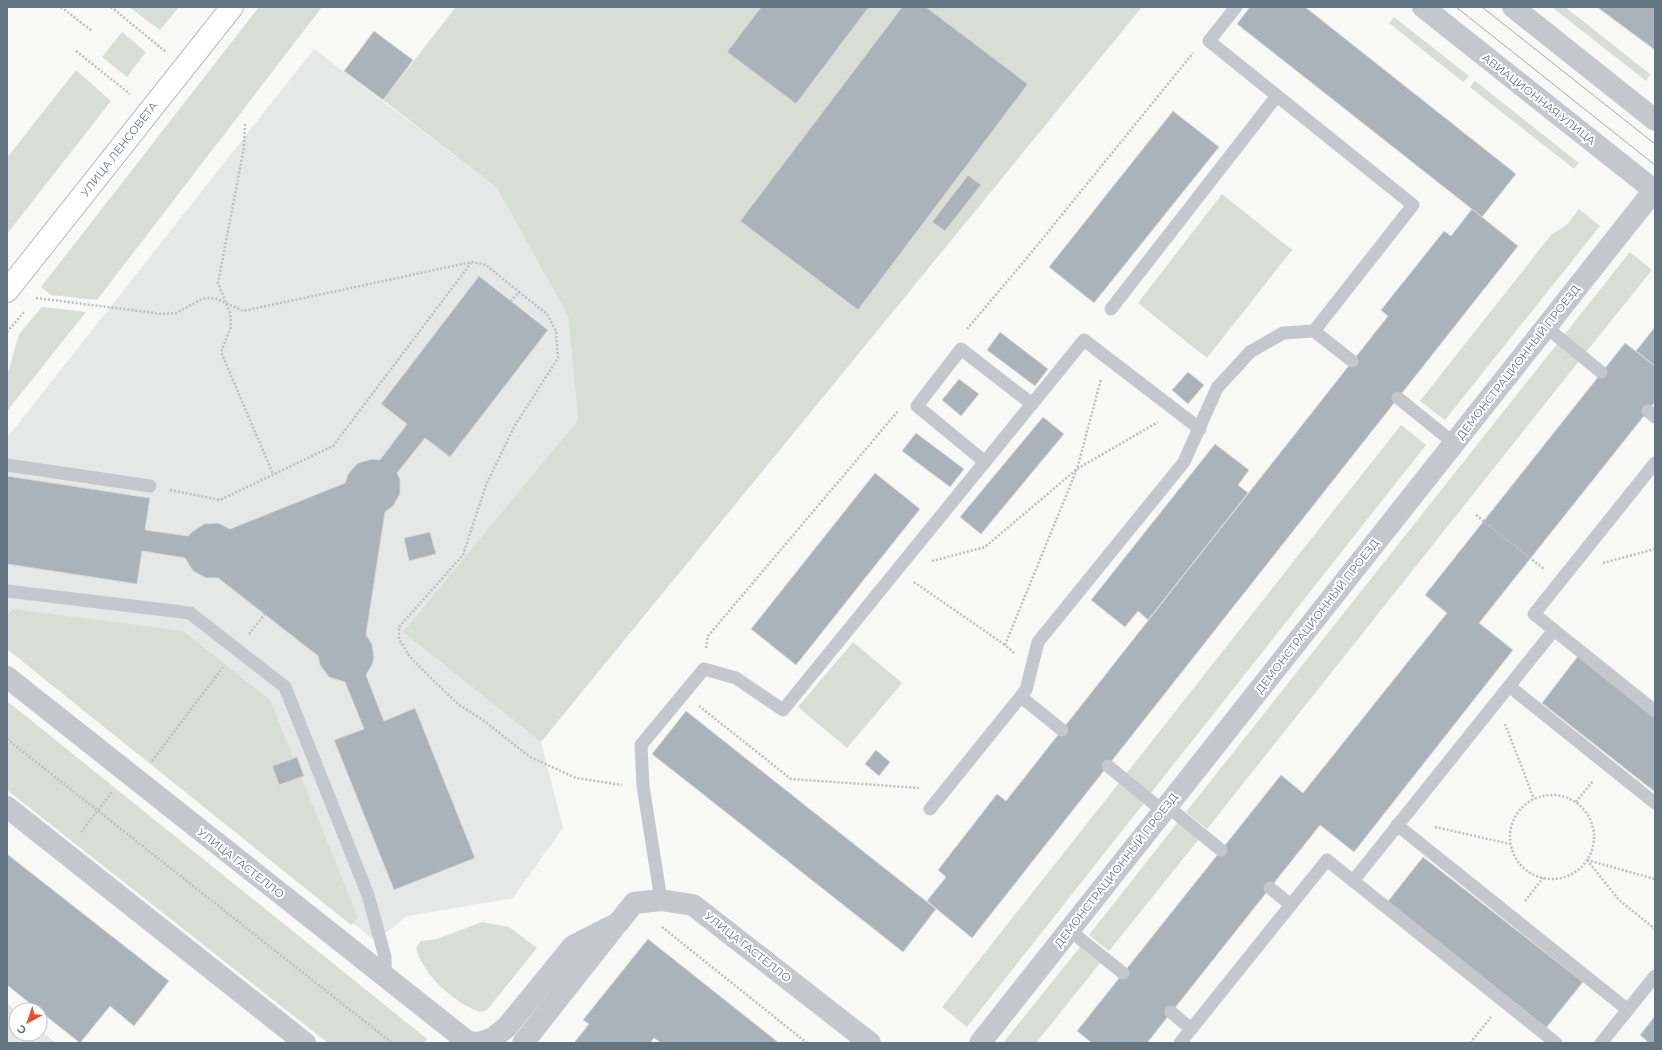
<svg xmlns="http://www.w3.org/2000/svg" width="1662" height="1050" viewBox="0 0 1662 1050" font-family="Montserrat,sans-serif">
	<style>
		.built { fill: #e6e7e7 }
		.green { fill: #d8ded5 }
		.building { fill: #aab3b9; stroke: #dadad8 }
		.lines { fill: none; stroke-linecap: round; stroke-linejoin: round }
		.secondary-casing { stroke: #b4babf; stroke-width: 24 }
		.path { stroke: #bbbfc1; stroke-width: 2.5; stroke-dasharray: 2 2; stroke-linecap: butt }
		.lane { stroke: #c4c8cc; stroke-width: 13 }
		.street { stroke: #c4c8cc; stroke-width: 22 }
		.secondary { stroke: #fff; stroke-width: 22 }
		.tram { stroke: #a2aab0; stroke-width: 1 }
		.labels { text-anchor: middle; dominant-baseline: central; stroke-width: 4; stroke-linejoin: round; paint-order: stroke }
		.street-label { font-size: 11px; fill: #637582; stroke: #fff }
	</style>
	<rect width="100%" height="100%" fill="#f8f8f6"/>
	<g class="built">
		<path d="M 314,49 L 497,188 L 568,316 L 578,420 L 404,632 L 541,742 L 563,828 L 513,898 L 407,916 L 375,941 L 7,643 L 7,438 Z"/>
		<path d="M 7,1003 L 16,1011 L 16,1034 L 40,1034 L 40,1030 L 56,1043 L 7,1043 Z"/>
	</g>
	<g class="green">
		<path d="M 129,7 L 179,7 L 160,30 Z"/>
		<path d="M 259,7 L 322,7 L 97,300 L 51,295 L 41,287 Z"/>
		<path d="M 456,7 L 1142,7 L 541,742 L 403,632 L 578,420 L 568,316 L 497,188 L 383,100 Z"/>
		<path d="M 1552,7 L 1565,7 L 1650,74 L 1646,81 Z"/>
		<path d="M 1394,17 L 1469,76 L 1463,82 L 1389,23 Z"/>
		<path d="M 122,32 L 146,52 L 127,77 L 102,57 Z"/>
		<path d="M 76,70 L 111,101 L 7,234 L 7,158 Z"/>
		<path d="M 1475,81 L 1579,163 L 1574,169 L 1470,87 Z"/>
		<path d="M 1222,194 L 1292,250 L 1207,358 L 1138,303 Z"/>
		<path d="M 1579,209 L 1600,226 L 1445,420 L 1420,401 L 1551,235 L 1567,225 Z"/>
		<path d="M 1630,252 L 1652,270 L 1586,352 L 1564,335 Z"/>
		<path d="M 42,307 L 86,312 L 7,411 L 7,376 L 19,334 Z"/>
		<path d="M 1557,344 L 1579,361 L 1207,829 L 1186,812 Z"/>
		<path d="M 1401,425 L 1426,445 L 1151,793 L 1126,774 Z"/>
		<path d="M 13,609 L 183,631 L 270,700 L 358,918 L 351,925 L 7,649 L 7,616 Z"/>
		<path d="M 853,642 L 902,683 L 847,748 L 798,707 Z"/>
		<path d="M 7,701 L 427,1039 L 424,1043 L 328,1043 L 7,790 Z"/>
		<path d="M 1119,783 L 1144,803 L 967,1027 L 942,1007 Z"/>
		<path d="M 1178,822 L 1199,839 L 1109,951 L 1089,935 Z"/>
		<path d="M 482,922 L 509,927 L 537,948 L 487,1010 L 480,1012 C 453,1002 424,976 416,948 L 421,941 L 437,939 Z"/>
		<path d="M 1080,947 L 1100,963 L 1036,1043 L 1003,1043 Z"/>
	</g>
	<g class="building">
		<path d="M 761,7 L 869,7 L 796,104 L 727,52 Z"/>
		<path d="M 902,7 L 926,7 L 1028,84 L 858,310 L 740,221 Z"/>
		<path d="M 1250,7 L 1305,7 L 1516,174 L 1482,217 L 1237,24 Z"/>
		<path d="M 1597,7 L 1655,7 L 1655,50 Z"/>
		<path d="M 374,31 L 413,60 L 383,100 L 344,71 Z"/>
		<path d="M 1173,111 L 1219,147 L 1094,303 L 1049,267 Z"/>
		<path d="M 968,175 L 981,185 L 945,231 L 932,222 Z"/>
		<path d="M 1472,209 L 1518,246 L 972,938 L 927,901 L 946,877 L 938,870 L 997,794 L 1006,801 L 1388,316 L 1381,310 L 1444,231 L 1451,236 Z"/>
		<path d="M 479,276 L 548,330 L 450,457 L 425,438 L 397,473 L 400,479 L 400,494 L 393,506 L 385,512 L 366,635 L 372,644 L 374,658 L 372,665 L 366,675 L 384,721 L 415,708 L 475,858 L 394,890 L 334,740 L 364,729 L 345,682 L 329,677 L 320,665 L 318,656 L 218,578 L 206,578 L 193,571 L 185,558 L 142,551 L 137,584 L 7,564 L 7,476 L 150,498 L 145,530 L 188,536 L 192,532 L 204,524 L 218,523 L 230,529 L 345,483 L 348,474 L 358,463 L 372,459 L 380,460 L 407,424 L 381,404 Z"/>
		<path d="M 1655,327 L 1655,366 L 1636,351 Z"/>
		<path d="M 1000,332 L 1048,369 L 1035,386 L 987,350 Z"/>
		<path d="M 1625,343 L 1655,366 L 1655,402 L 1479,623 L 1513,650 L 1354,852 L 1320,825 L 1147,1043 L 1092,1043 L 1077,1031 L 1281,775 L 1303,793 L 1447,613 L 1425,595 Z"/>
		<path d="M 1188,372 L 1204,385 L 1188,404 L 1172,390 Z"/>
		<path d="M 959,379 L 979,394 L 961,416 L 942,400 Z"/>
		<path d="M 1043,417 L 1064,434 L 981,534 L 960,517 Z"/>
		<path d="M 916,433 L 964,469 L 950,487 L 902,451 Z"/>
		<path d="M 1215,444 L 1249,470 L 1238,485 L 1248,493 L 1148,620 L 1138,611 L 1125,627 L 1091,600 Z"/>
		<path d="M 875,473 L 920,509 L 796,665 L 751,629 Z"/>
		<path d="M 430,532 L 436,554 L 409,561 L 404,538 Z"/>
		<path d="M 1578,656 L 1655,717 L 1655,792 L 1542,703 Z"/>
		<path d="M 686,711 L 936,909 L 903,952 L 652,754 Z"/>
		<path d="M 876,750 L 890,762 L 879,776 L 865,764 Z"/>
		<path d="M 297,757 L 304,776 L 279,785 L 272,766 Z"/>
		<path d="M 7,854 L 169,981 L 134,1026 L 110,1006 L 80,1043 L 7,985 Z"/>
		<path d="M 1423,857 L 1583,982 L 1546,1028 L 1386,904 Z"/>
		<path d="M 648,939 L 779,1043 L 661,1043 L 654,1038 L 650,1043 L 574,1043 L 589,1024 L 583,1020 Z"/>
		<path d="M 1655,1016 L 1655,1043 L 1645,1043 L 1647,1041 L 1640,1035 Z"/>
	</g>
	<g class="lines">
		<defs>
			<path id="secondary" d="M 7,291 L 232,7"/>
		</defs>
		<use href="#secondary" class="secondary-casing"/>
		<g class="path">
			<path d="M 61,7 L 92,31"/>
			<path d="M 111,7 L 166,52"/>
			<path d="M 76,51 L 130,94"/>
			<path d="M 245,124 L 244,147 L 218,283 L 230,313 L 231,327 L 221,352 L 273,474"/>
			<path d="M 519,292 L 547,314 L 556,331 L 558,358 L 514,427 L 486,485 L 463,555 L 399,627 L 399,639 L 410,657 L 434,681 L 458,704 L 483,720 L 530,757 L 576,778 L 622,785"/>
			<path d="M 36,298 L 162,314 L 176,313 L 202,299 L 210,298 L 217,299 L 243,311 L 472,262 L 486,265 L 519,292 L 511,301"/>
			<path d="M 967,329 L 1031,253 L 1193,53"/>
			<path d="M 7,332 L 24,312"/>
			<path d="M 170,490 L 220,500 L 333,446 L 471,263"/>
			<path d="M 1476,515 L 1544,569"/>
			<path d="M 932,561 L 985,547 L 1077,469 L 1158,422"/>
			<path d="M 1603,563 L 1655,549"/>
			<path d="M 914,582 L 1005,645"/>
			<path d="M 249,634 L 265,614"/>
			<path d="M 706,648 L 708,636 L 898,411"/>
			<path d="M 1014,653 L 1005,645 L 1077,469 L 1101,379"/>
			<path d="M 699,706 L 791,779 L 919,788"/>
			<path d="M 1505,724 L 1534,799"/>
			<path d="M 7,739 L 392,1043"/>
			<path d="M 152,761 L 224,666"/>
			<circle cx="1552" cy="837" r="42"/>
			<path d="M 1576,802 L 1593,781"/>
			<path d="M 1435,827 L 1510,844"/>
			<path d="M 81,832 L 112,792"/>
			<path d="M 1587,860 L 1619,900 L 1655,929"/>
			<path d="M 1587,860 L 1655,879"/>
			<path d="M 1525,901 L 1543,878"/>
			<path d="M 662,927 L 807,1043"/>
			<path d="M 1470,1043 L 1491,1017"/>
		</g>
		<g class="lane">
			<path d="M 1111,309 L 1276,97"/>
			<path d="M 1546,327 L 1601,372"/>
			<path d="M 1314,331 L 1352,361"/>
			<path d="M 1398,398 L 1454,443"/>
			<path d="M 1648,411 L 1655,417"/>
			<path d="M 985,462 L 917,406 L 961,349 L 1032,404"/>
			<path d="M 1655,463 L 1534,614 L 1655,711"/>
			<path d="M 7,465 L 150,486"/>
			<path d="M 7,591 L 190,613 L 285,687 L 368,895 L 385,957 L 385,978"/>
			<path d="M 1509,686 L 1655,803"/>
			<path d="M 1021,697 L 1062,730"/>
			<path d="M 1108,766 L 1163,811"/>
			<path d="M 1167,806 L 1221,850"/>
			<path d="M 930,809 L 1026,690 L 1038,642 L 1184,462 L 1217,388 L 1250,352 L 1283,333 L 1314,331 L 1413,205 L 1209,41 L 1236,7"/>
			<path d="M 1397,825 L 1628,1010"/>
			<path d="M 1353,881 L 1554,630"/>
			<path d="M 1270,888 L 1291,905"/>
			<path d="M 661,900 L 643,786 L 641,745 L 704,669 L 736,678 L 783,710 L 1084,340 L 1200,429"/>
			<path d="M 1069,930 L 1123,973"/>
			<path d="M 1171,1012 L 1191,1029"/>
			<path d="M 1180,1043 L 1327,860 L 1556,1043"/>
			<path d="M 1601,1043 L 1655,976"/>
		</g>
		<g class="street">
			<path d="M 1423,7 L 1655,191"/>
			<path d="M 1513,7 L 1655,120"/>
			<path d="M 7,677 L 468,1042 L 478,1043"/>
			<path d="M 7,807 L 305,1043"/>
			<path d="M 479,1043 L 493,1038 L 506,1028 L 573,946 L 618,923 L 634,903 L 661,900 L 693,905 L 870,1043"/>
			<path d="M 523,1043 L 613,929"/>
			<path d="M 980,1043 L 1655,189"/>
		</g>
		<use href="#secondary" class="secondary"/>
		<g class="tram">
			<path d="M 1456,7 L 1655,165"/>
			<path d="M 1482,7 L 1655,144"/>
		</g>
	</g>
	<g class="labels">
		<g class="street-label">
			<text transform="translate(1539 99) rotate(38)">АВИАЦИОННАЯ УЛИЦА</text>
			<text transform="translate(119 149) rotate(-52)">УЛИЦА ЛЕНСОВЕТА</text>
			<text transform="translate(1518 362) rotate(-52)">ДЕМОНСТРАЦИОННЫЙ ПРОЕЗД</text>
			<text transform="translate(1317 616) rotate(-52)">ДЕМОНСТРАЦИОННЫЙ ПРОЕЗД</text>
			<text transform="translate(241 863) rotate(38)">УЛИЦА ГАСТЕЛЛО</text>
			<text transform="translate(1116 870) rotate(-52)">ДЕМОНСТРАЦИОННЫЙ ПРОЕЗД</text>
			<text transform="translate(748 947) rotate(38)">УЛИЦА ГАСТЕЛЛО</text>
		</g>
	</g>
	<rect width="1662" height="1050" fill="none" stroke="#637582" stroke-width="16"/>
	<g transform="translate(28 1022) rotate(220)"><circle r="19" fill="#ffffff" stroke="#c1c8cd"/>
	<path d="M0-3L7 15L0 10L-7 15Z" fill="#e84f26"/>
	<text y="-6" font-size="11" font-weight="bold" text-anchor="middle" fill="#637582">С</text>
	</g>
</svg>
